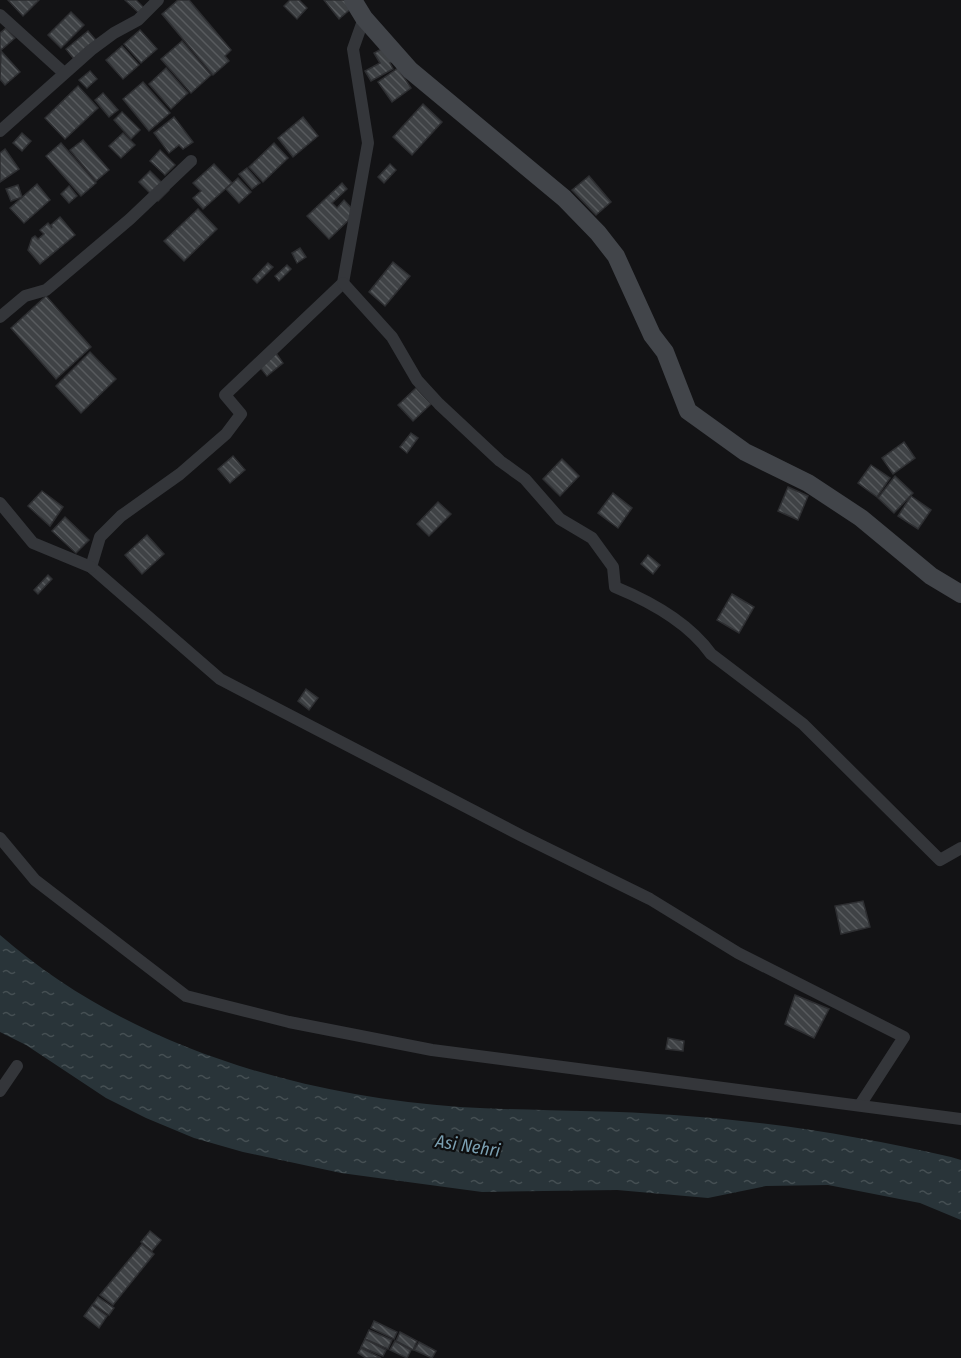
<svg xmlns="http://www.w3.org/2000/svg" width="961" height="1358" viewBox="0 0 961 1358" font-family="'Fira Sans Condensed',sans-serif">
	<style>
		.water { fill: url(#water-ripples) }
		.building { fill: url(#building-back-hatch); stroke: #2d2e31; stroke-width: 1.5 }
		.lines { fill: none; stroke-linecap: round; stroke-linejoin: round }
		.street { stroke: #34363a; stroke-width: 12 }
		.secondary { stroke: #42454a; stroke-width: 18 }
		.labels { text-anchor: middle; dominant-baseline: central; stroke-width: 4.5; stroke-linejoin: round; paint-order: stroke }
		.water-label { font-size: 18px; font-style: italic; fill: #7ba0b2; stroke: #0e0f10 }
	</style>
	<defs>
		<pattern id="water-ripples" width="26" height="14" patternUnits="userSpaceOnUse" patternTransform="scale(1.5)"><rect width="26" height="14" fill="#293439"/><path d="M2 4q2-2 4 0t4 0M15 11q2-2 4 0t4 0" fill="none" stroke="#454f53"/></pattern>
		<pattern id="building-back-hatch" width="6" height="6" patternUnits="userSpaceOnUse" patternTransform="scale(1.5)"><rect width="6" height="6" fill="#3f4245"/><path d="M-1 5l2 2M0 0l6 6M5-1l2 2" fill="none" stroke="#585b5e"/></pattern>
	</defs>
	<rect width="100%" height="100%" fill="#131315"/>
	<path class="water" d="M 0,935 C 126,1045 295,1095 460,1107 C 531,1111 603,1110 674,1115 C 767,1121 860,1136 951,1157 L 961,1160 L 961,1220 L 920,1203 L 828,1185 L 766,1186 L 708,1198 L 617,1190 L 482,1192 L 341,1173 L 243,1152 L 194,1138 L 146,1118 L 106,1098 L 26,1045 L 0,1032 Z"/>
	<g class="building">
		<path d="M 8,0 L 39,0 L 23,16 Z"/>
		<path d="M 125,0 L 136,0 L 144,8 L 139,13 Z"/>
		<path d="M 178,0 L 189,0 L 231,50 L 225,56 L 229,61 L 213,75 L 162,14 Z"/>
		<path d="M 290,0 L 299,0 L 307,8 L 297,19 L 284,6 Z"/>
		<path d="M 324,0 L 348,0 L 353,7 L 339,19 Z"/>
		<path d="M 71,12 L 84,25 L 61,48 L 48,35 Z"/>
		<path d="M 6,28 L 15,38 L 0,51 L 0,33 Z"/>
		<path d="M 140,30 L 157,49 L 141,63 L 124,44 Z"/>
		<path d="M 88,31 L 100,45 L 78,64 L 66,49 Z"/>
		<path d="M 182,41 L 211,75 L 191,93 L 161,59 Z"/>
		<path d="M 122,46 L 139,65 L 123,79 L 106,60 Z"/>
		<path d="M 387,46 L 394,60 L 390,63 L 393,69 L 371,81 L 365,71 L 380,63 L 374,53 Z"/>
		<path d="M 1,51 L 20,72 L 5,85 L 0,79 Z"/>
		<path d="M 166,68 L 188,93 L 171,109 L 149,84 Z"/>
		<path d="M 398,68 L 411,88 L 392,102 L 378,82 Z"/>
		<path d="M 90,71 L 97,79 L 87,88 L 79,80 Z"/>
		<path d="M 143,82 L 170,113 L 149,131 L 123,99 Z"/>
		<path d="M 78,86 L 98,108 L 65,139 L 45,118 Z"/>
		<path d="M 103,93 L 118,110 L 109,117 L 95,100 Z"/>
		<path d="M 423,104 L 442,122 L 412,155 L 393,137 Z"/>
		<path d="M 122,112 L 140,130 L 131,139 L 114,120 Z"/>
		<path d="M 174,117 L 193,142 L 183,149 L 179,145 L 169,153 L 154,133 Z"/>
		<path d="M 303,117 L 318,136 L 293,157 L 278,138 Z"/>
		<path d="M 22,133 L 31,141 L 22,151 L 13,143 Z"/>
		<path d="M 123,133 L 135,145 L 121,158 L 109,146 Z"/>
		<path d="M 83,140 L 109,170 L 96,181 L 70,150 Z"/>
		<path d="M 61,143 L 96,183 L 81,196 L 46,156 Z"/>
		<path d="M 274,143 L 288,158 L 263,182 L 249,167 Z"/>
		<path d="M 5,149 L 19,169 L 0,182 L 0,153 Z"/>
		<path d="M 160,150 L 175,165 L 165,175 L 150,161 Z"/>
		<path d="M 214,164 L 232,183 L 203,209 L 193,198 L 201,191 L 193,183 Z"/>
		<path d="M 390,164 L 396,170 L 384,183 L 378,177 Z"/>
		<path d="M 247,168 L 260,183 L 252,189 L 239,174 Z"/>
		<path d="M 150,171 L 169,190 L 158,201 L 139,182 Z"/>
		<path d="M 589,176 L 611,202 L 596,215 L 572,190 Z"/>
		<path d="M 238,178 L 251,192 L 239,203 L 226,189 Z"/>
		<path d="M 342,183 L 347,189 L 332,203 L 337,208 L 344,200 L 356,213 L 329,239 L 307,216 Z"/>
		<path d="M 37,184 L 50,200 L 24,223 L 10,208 Z"/>
		<path d="M 18,185 L 22,197 L 11,201 L 6,189 Z"/>
		<path d="M 69,186 L 77,196 L 69,203 L 61,194 Z"/>
		<path d="M 198,209 L 217,229 L 184,261 L 164,241 Z"/>
		<path d="M 60,217 L 75,235 L 40,264 L 28,250 L 32,238 L 35,236 L 38,239 L 44,234 L 40,230 L 48,223 L 52,228 L 51,225 Z"/>
		<path d="M 300,248 L 306,257 L 297,263 L 292,253 Z"/>
		<path d="M 393,262 L 410,276 L 385,306 L 369,292 Z"/>
		<path d="M 268,263 L 273,267 L 257,283 L 253,279 Z"/>
		<path d="M 287,265 L 291,269 L 279,281 L 275,276 Z"/>
		<path d="M 46,296 L 91,347 L 56,379 L 11,328 Z"/>
		<path d="M 90,352 L 116,379 L 81,413 L 56,386 Z"/>
		<path d="M 276,353 L 283,363 L 267,376 L 259,366 Z"/>
		<path d="M 416,388 L 431,404 L 413,421 L 398,405 Z"/>
		<path d="M 411,433 L 418,438 L 407,453 L 400,447 Z"/>
		<path d="M 904,442 L 915,458 L 893,474 L 882,458 Z"/>
		<path d="M 233,456 L 245,470 L 230,483 L 218,469 Z"/>
		<path d="M 562,459 L 579,476 L 560,496 L 543,479 Z"/>
		<path d="M 871,465 L 890,478 L 877,497 L 858,483 Z"/>
		<path d="M 895,476 L 913,493 L 894,513 L 878,498 Z"/>
		<path d="M 788,487 L 808,496 L 798,520 L 778,511 Z"/>
		<path d="M 42,491 L 63,507 L 50,526 L 28,506 Z"/>
		<path d="M 613,493 L 632,508 L 618,528 L 598,513 Z"/>
		<path d="M 911,496 L 931,510 L 918,529 L 898,516 Z"/>
		<path d="M 438,502 L 451,514 L 429,536 L 417,524 Z"/>
		<path d="M 65,517 L 89,540 L 76,553 L 52,531 Z"/>
		<path d="M 147,535 L 164,554 L 142,574 L 125,555 Z"/>
		<path d="M 648,555 L 660,565 L 653,574 L 641,564 Z"/>
		<path d="M 48,575 L 52,579 L 38,594 L 34,590 Z"/>
		<path d="M 732,594 L 754,607 L 739,633 L 717,620 Z"/>
		<path d="M 306,689 L 318,698 L 309,710 L 298,701 Z"/>
		<path d="M 863,901 L 870,927 L 841,934 L 835,906 Z"/>
		<path d="M 795,995 L 829,1009 L 814,1038 L 785,1024 Z"/>
		<path d="M 668,1038 L 684,1041 L 683,1051 L 666,1049 Z"/>
		<path d="M 150,1231 L 161,1240 L 152,1251 L 141,1242 Z"/>
		<path d="M 142,1244 L 154,1254 L 113,1305 L 100,1295 Z"/>
		<path d="M 98,1297 L 114,1308 L 109,1315 L 93,1304 Z"/>
		<path d="M 92,1305 L 107,1316 L 99,1328 L 84,1316 Z"/>
		<path d="M 374,1321 L 397,1332 L 394,1339 L 371,1328 Z"/>
		<path d="M 369,1330 L 392,1340 L 388,1349 L 365,1339 Z"/>
		<path d="M 400,1332 L 417,1341 L 413,1350 L 396,1341 Z"/>
		<path d="M 365,1339 L 386,1350 L 383,1356 L 361,1347 Z"/>
		<path d="M 395,1341 L 411,1350 L 407,1358 L 390,1350 Z"/>
		<path d="M 419,1342 L 436,1351 L 432,1358 L 414,1350 Z"/>
		<path d="M 361,1348 L 381,1358 L 366,1358 L 358,1353 Z"/>
	</g>
	<g class="lines">
		<g class="street">
			<path d="M 0,15 L 64,73"/>
			<path d="M 364,18 L 353,49 L 368,143 L 343,283 L 225,395 L 241,414 L 226,434 L 180,474 L 121,516 L 100,537 L 91,567 L 220,679 L 522,836 L 650,899 L 738,953 L 904,1037 L 860,1105"/>
			<path d="M 0,131 L 91,50 L 114,33 L 138,20 L 158,0"/>
			<path d="M 343,283 L 392,337 L 417,380 L 439,404 L 500,461 L 525,479 L 560,519 L 592,538 L 613,567 L 615,587 C 649,601 689,623 711,654 L 803,724 L 940,860 L 961,848"/>
			<path d="M 0,317 L 25,296 L 46,290 L 58,280 L 130,219 L 191,161"/>
			<path d="M 0,503 L 33,543 L 91,567"/>
			<path d="M 0,838 L 35,880 L 186,996 L 289,1022 L 432,1050 L 961,1119"/>
			<path d="M 0,1091 L 17,1066"/>
		</g>
		<path class="secondary" d="M 353,0 L 364,18 L 410,70 L 564,198 L 598,233 L 616,256 L 652,335 L 665,352 L 688,411 L 745,452 L 808,483 L 861,518 L 931,576 L 961,594"/>
	</g>
	<g class="labels">
		<g class="water-label">
			<text transform="translate(468 1146) rotate(9)">Asi Nehri</text>
		</g>
	</g>
</svg>
